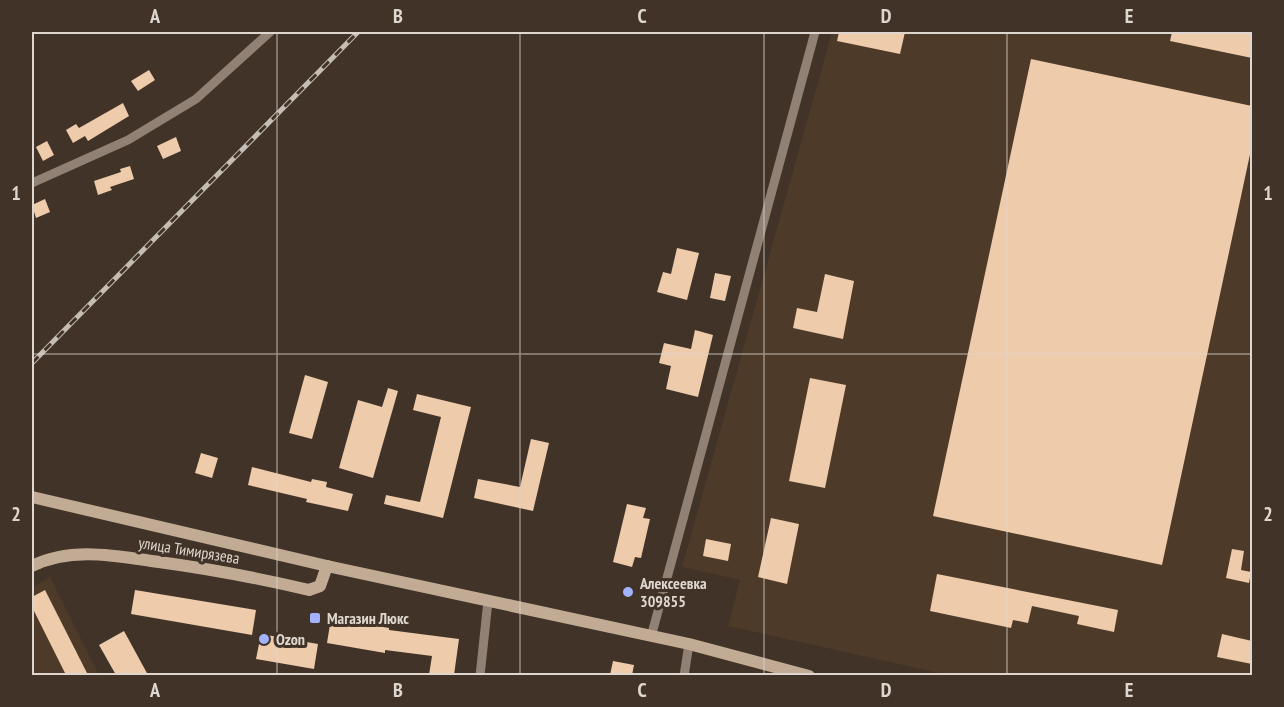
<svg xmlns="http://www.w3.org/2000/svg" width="1284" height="707" viewBox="0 0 1284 707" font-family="'PT Sans Narrow',sans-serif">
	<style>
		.built { fill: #4d3a28 }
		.building { fill: #eecbab }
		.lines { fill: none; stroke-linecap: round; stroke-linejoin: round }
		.minor { stroke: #908174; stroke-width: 9 }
		.secondary { stroke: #c2ab95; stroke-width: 12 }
		.rail-casing { stroke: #c5bcb3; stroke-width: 5 }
		.rail { stroke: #413327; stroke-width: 3; stroke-dasharray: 9; stroke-linecap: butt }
		.grid { fill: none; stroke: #dfd7cf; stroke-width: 1.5; stroke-opacity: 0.55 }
		.poi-dot { fill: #a2b2fd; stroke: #413327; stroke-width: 2 }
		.labels { text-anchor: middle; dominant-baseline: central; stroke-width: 6; stroke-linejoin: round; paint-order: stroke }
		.street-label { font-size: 16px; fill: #dfd7cf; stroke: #413327 }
		.poi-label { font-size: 16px; font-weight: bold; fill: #dfd7cf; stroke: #413327; text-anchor: start }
		.neatline { fill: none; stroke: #dfd7cf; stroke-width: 2 }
		.grid-label { font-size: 20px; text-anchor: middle; font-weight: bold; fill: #dfd7cf }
	</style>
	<rect width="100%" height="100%" fill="#413327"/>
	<g class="built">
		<path d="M 832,32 L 1252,32 L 1252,675 L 948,675 L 728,626 L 740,580 L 682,567 Z"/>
		<path d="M 50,577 L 99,675 L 32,676 L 32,587 Z"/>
	</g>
	<g class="building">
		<path d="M 839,32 L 905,32 L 900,54 L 837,41 Z"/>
		<path d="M 1172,32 L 1252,32 L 1252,58 L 1170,41 Z"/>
		<path d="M 1031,59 L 1252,106 L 1252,145 L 1162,565 L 933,516 Z"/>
		<path d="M 149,70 L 155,80 L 138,91 L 131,81 Z"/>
		<path d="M 123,103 L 129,116 L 88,141 L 85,136 L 73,143 L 66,130 L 76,124 L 79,128 Z"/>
		<path d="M 176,137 L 181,151 L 163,159 L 157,146 Z"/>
		<path d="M 47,141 L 54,155 L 43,161 L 36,147 Z"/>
		<path d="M 130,166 L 134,179 L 110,187 L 112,190 L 98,195 L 94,181 L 121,172 L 120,169 Z"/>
		<path d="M 45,199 L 50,212 L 36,218 L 32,205 Z"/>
		<path d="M 677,248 L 699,253 L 687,300 L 657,292 L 663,272 L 671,274 Z"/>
		<path d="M 715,273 L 731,276 L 725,301 L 710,298 Z"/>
		<path d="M 825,274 L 854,281 L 843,339 L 793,328 L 797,308 L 817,312 Z"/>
		<path d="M 695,330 L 713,335 L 698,397 L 666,389 L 671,366 L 659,363 L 664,343 L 691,349 Z"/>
		<path d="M 305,375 L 328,382 L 312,439 L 289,433 Z"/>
		<path d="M 810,378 L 846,385 L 825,488 L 789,481 Z"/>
		<path d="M 388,388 L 398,391 L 373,478 L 339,468 L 358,400 L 382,407 Z"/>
		<path d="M 417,394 L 471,407 L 443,518 L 384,504 L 386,495 L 420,502 L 441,417 L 413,410 Z"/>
		<path d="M 531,439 L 549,443 L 533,511 L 474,498 L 478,479 L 520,487 Z"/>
		<path d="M 201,453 L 218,458 L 212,478 L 195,473 Z"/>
		<path d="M 252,467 L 311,482 L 312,479 L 327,482 L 326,487 L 353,494 L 348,511 L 306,502 L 307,499 L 248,485 Z"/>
		<path d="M 627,504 L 646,508 L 643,518 L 650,519 L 641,558 L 635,557 L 632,567 L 613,562 Z"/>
		<path d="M 771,518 L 799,524 L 787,584 L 758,577 Z"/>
		<path d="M 706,539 L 731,544 L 728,561 L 703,556 Z"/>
		<path d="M 1232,549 L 1244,551 L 1241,570 L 1251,572 L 1249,583 L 1226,578 Z"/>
		<path d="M 937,574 L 1118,610 L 1114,632 L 1077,624 L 1079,616 L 1032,606 L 1028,623 L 1013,620 L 1011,628 L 930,611 Z"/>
		<path d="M 45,590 L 88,675 L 66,675 L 32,607 L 32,597 Z"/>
		<path d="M 135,590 L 256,610 L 252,635 L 131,614 Z"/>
		<path d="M 331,618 L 389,628 L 389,630 L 459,639 L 454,675 L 429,675 L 432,656 L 385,650 L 385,653 L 327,643 Z"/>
		<path d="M 124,631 L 148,675 L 116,675 L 99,645 Z"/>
		<path d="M 261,634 L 318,644 L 314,669 L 256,659 Z"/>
		<path d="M 1222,634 L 1252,641 L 1252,664 L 1217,657 Z"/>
		<path d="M 613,661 L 634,665 L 632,675 L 610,675 Z"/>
	</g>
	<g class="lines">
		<g class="minor">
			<path d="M 32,183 L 128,140 L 196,99 L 270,32"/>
			<path d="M 651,637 L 815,32"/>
			<path d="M 480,676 L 488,601"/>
			<path d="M 684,676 L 689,644"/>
		</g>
		<g class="secondary">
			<path d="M 32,497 L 327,566 L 689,644 L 809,676"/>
			<path d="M 32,566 C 71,546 117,556 159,562 C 211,569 258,578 309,590 L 320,586 L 327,566"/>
		</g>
		<defs>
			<path id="rail" d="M 32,363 L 358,32"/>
		</defs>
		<use href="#rail" class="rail-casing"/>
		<use href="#rail" class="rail"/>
	</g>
	<path class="grid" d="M 277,32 L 277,676M 520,32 L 520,676M 764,32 L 764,676M 1007,32 L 1007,676M 32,354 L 1252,354"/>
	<g class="poi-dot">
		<circle cx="628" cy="592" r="6"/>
		<rect x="309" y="612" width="12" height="12" rx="3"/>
		<circle cx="264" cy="639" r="6"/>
	</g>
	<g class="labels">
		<g class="street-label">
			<text transform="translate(189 550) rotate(9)">улица Тимирязева</text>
		</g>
		<g class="poi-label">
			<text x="640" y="583">Алексеевка<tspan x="640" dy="18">309855</tspan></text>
			<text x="327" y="618">Магазин Люкс</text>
			<text x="276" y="639">Ozon</text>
		</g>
	</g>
	<rect width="1284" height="707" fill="none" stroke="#413327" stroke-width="66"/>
	<rect x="33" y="33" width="1218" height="641" class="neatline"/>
	<g class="grid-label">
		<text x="155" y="23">A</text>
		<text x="398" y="23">B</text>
		<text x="642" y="23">C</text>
		<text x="886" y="23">D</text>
		<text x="1129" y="23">E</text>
		<text x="16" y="200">1</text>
		<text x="1268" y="200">1</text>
		<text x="16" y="521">2</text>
		<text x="1268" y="521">2</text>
		<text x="155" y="697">A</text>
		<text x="398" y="697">B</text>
		<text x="642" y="697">C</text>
		<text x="886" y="697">D</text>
		<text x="1129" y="697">E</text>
	</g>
</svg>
